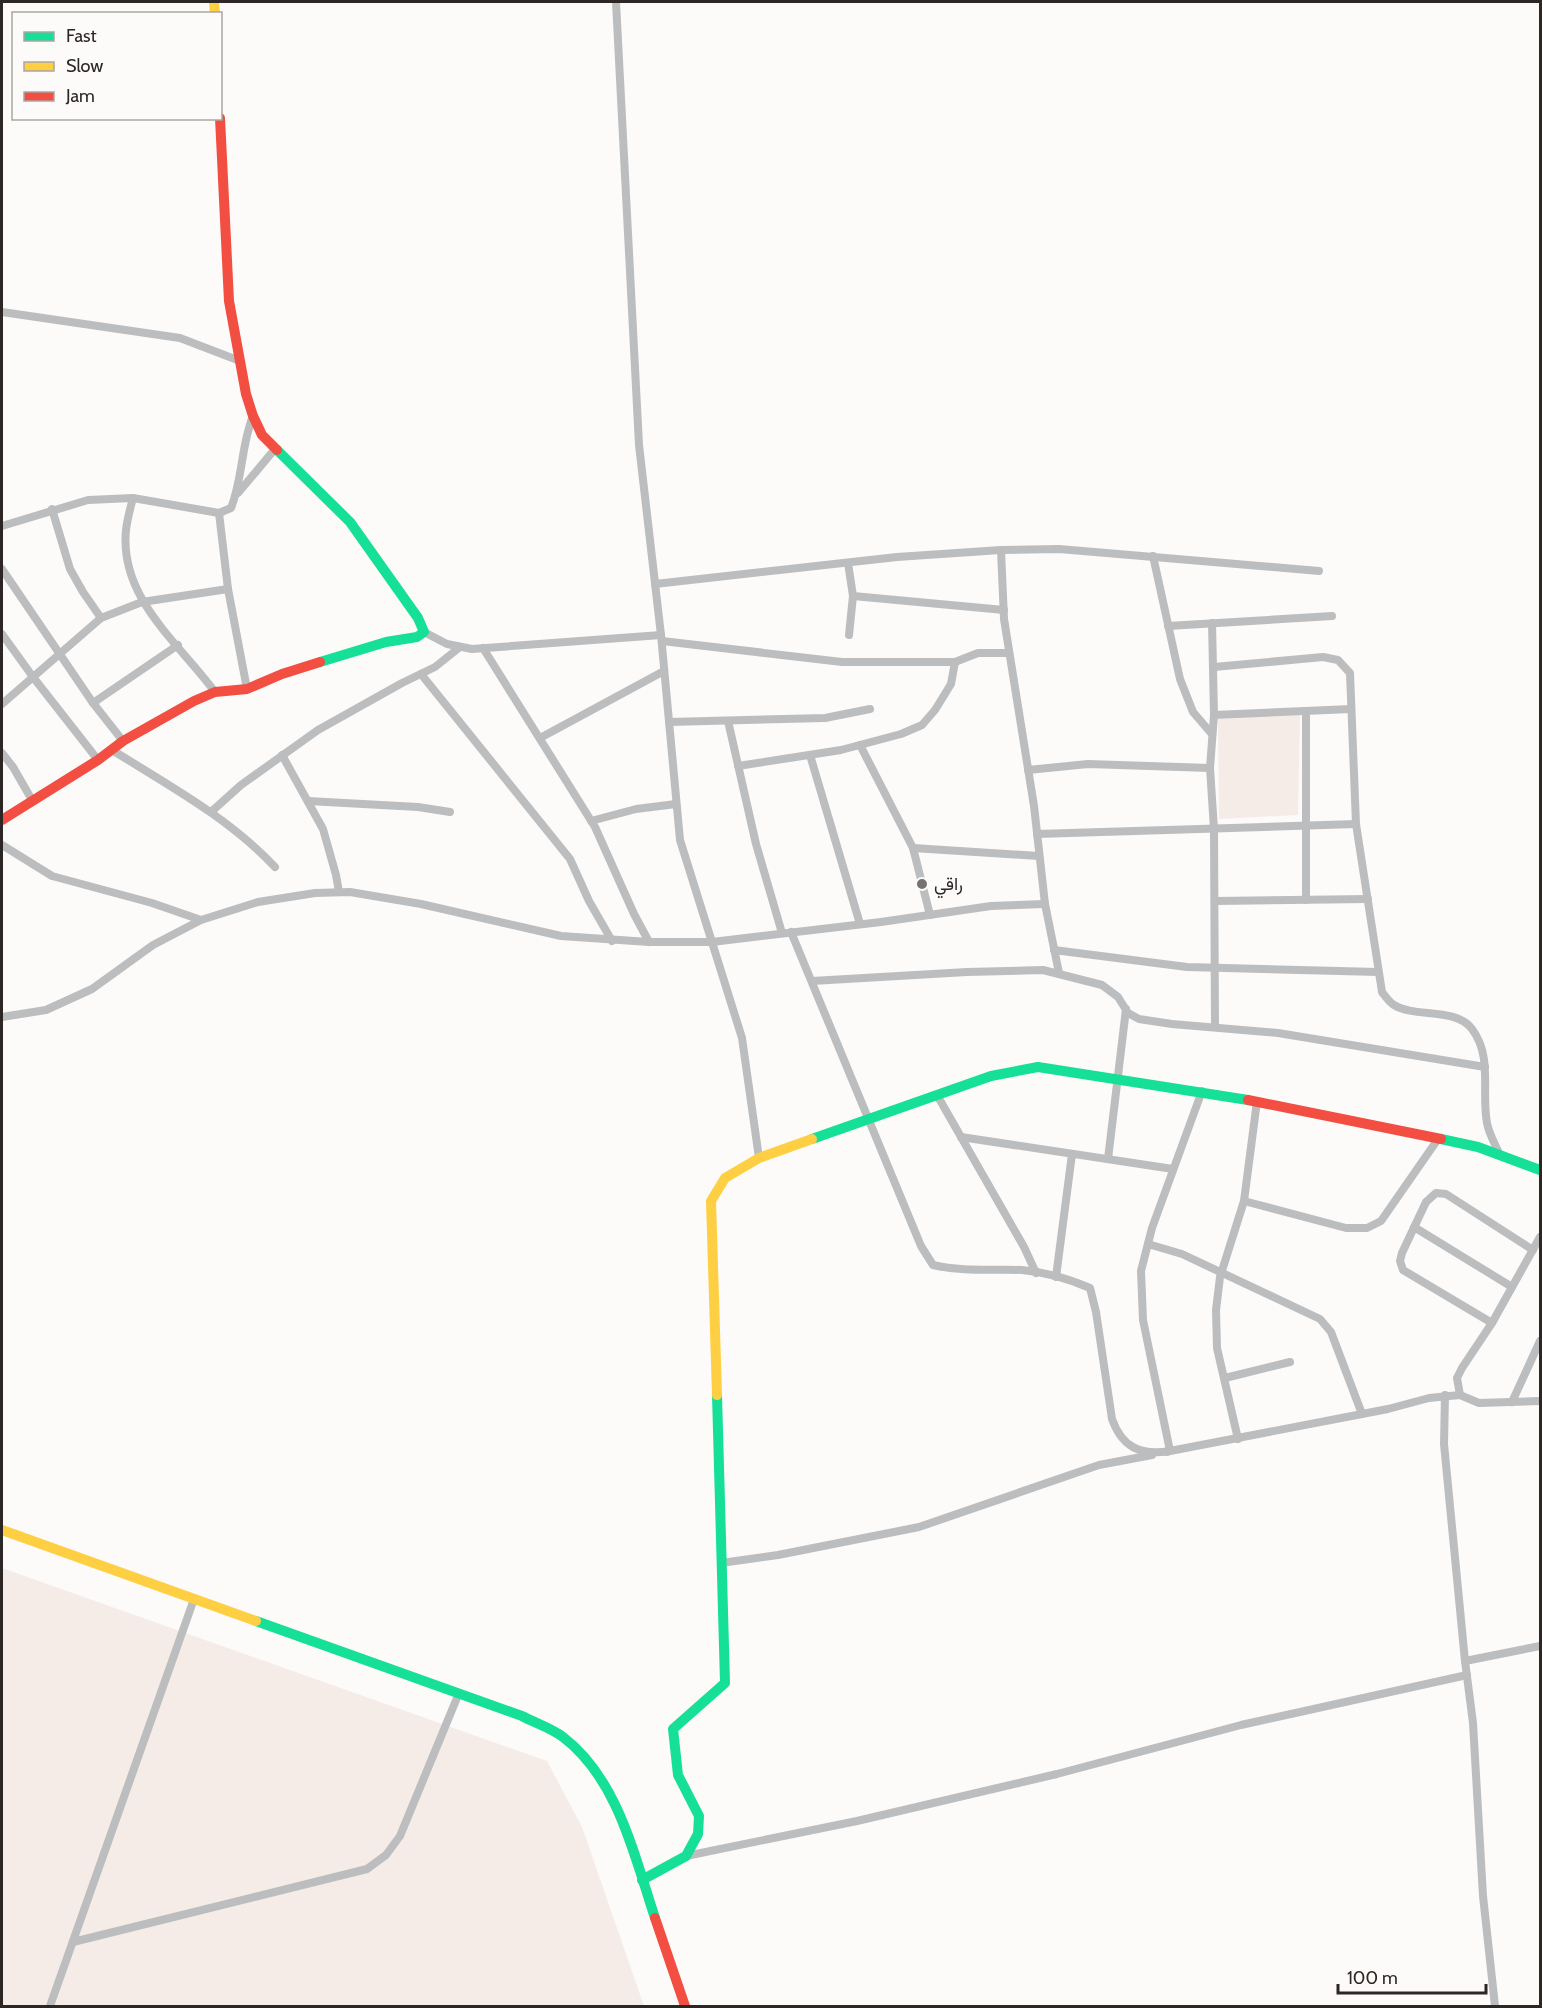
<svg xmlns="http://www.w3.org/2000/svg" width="1542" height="2008" viewBox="0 0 1542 2008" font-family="Cabin,Vazirmatn,sans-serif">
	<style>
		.built { fill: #f5ece7 }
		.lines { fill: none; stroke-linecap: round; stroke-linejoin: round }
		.street { stroke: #bcbdbe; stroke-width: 8 }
		.fast { stroke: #16e098; stroke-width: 10 }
		.slow { stroke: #ffcf43; stroke-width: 10 }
		.jam { stroke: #f24e42; stroke-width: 10 }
		.poi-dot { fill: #757170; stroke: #fdfbf9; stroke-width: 2 }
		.labels { text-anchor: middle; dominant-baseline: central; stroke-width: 4.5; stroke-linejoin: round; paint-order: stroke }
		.poi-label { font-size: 18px; fill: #2c2725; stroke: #fdfbf9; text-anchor: start }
	</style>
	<rect width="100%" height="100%" fill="#fcfbfa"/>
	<g class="built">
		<path d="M 1300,715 L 1298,815 L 1219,819 L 1218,719 Z"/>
		<path d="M 2,1568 L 547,1761 L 582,1827 L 644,2006 L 2,2006 Z"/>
	</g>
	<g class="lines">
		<g class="street">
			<path d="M 616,2 L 639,445 L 661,635 L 680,840 L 742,1038 L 759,1158"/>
			<path d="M 2,312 L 180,338 L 240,361"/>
			<path d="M 238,493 L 275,449"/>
			<path d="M 133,498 C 130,509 127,520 126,530 C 119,598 179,643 215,692"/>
			<path d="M 52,509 L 70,569 L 83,592 L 101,618"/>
			<path d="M 219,513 L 228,589"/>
			<path d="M 2,526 L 88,500 L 133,498 L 219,513 L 231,508 C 243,478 241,445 253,416"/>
			<path d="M 1001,550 L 1004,619 L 1034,806 L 1045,904 L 1059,973"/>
			<path d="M 1153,556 L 1180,679 L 1193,712 L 1211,733"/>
			<path d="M 848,563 L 853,596 L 849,635"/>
			<path d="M 2,569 L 93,703 L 123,741"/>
			<path d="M 655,584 L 897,557 L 1001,550 L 1059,549 L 1319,571"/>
			<path d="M 853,596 L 1004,610"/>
			<path d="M 1212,623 L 1214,715 L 1210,768 L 1214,829 L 1215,1027"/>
			<path d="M 1168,626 L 1332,616"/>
			<path d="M 424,632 L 447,644 L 472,649 L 661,635"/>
			<path d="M 2,634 L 33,677 L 98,760"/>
			<path d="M 662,641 L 842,662 L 955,662 L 978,653 L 1009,653"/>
			<path d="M 483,648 L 595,827 L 634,914 L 649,942"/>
			<path d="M 1214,667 L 1323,657 L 1338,660 L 1350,673 L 1356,824 L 1382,992 C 1385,996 1389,1002 1394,1005 C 1415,1018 1456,1007 1472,1029 C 1493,1057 1481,1091 1487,1123 C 1489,1134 1495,1144 1499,1153"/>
			<path d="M 421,674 L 570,859 L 589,901 L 612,941"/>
			<path d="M 93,703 L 178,645"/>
			<path d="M 2,704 L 101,618 L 142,602 L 228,589 L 247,689"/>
			<path d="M 1214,715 L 1351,709"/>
			<path d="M 728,721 L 756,844 L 782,933"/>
			<path d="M 669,722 L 825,718 L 870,709"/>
			<path d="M 540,738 L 664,671"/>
			<path d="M 860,745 L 913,848 L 930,915"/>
			<path d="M 112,750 C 168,785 229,818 275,867"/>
			<path d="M 2,753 L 13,767 L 32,800"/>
			<path d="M 282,755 L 323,829 L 336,875 L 339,892"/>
			<path d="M 810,755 L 860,924"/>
			<path d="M 738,766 L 841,750 L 901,734 L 922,725 L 935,710 L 951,684 L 955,662"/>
			<path d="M 1028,770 L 1088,764 L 1210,768"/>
			<path d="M 308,801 L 418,807 L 450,812"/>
			<path d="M 211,812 L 241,785 L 318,730 L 402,683 L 435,667 L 460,647"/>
			<path d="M 591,821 L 636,809 L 676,804"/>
			<path d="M 1037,834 L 1356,824"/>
			<path d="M 2,845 L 52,876 L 152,903 L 201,920"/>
			<path d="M 913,848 L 1039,856"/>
			<path d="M 1306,900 L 1306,711"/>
			<path d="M 1215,901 L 1368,899"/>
			<path d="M 791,932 L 921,1246 L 933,1265 C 962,1272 992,1269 1022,1270 C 1045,1272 1069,1279 1090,1288 L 1096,1312 L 1112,1419 C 1122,1447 1140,1456 1170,1451 L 1388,1409 L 1429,1398 L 1460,1395"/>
			<path d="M 1054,950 L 1187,967 L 1378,972"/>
			<path d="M 812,981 L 967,972 L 1043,970 L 1102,985 L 1118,997 L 1128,1013 L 1139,1019 L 1172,1024 L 1278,1033 L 1485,1067"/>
			<path d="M 2,1017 L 46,1010 L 92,989 L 153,945 L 201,920 L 258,902 L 315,893 L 350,892 L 421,904 L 561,936 L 649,942 L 712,942 L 881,922 L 991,906 L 1045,904"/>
			<path d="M 937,1095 L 1024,1247 L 1036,1273"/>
			<path d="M 961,1137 L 1173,1169"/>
			<path d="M 1108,1159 L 1126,1009"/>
			<path d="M 1244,1201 L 1346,1228 L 1367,1228 L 1381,1221 L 1438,1139"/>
			<path d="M 1414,1227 L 1512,1287"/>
			<path d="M 1540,1237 L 1492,1323 L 1462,1368 L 1457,1378 L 1460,1395 L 1479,1403 L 1540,1401"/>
			<path d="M 1148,1244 L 1182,1254 L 1320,1319 L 1331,1332 L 1362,1414"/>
			<path d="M 1056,1277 L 1072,1154"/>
			<path d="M 1492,1323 L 1403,1270 L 1400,1261 L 1402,1253 L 1426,1202 L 1436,1193 L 1446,1194 L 1533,1250"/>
			<path d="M 1225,1378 L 1290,1362"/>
			<path d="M 1445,1395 L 1444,1444 L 1465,1661 L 1473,1723 L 1483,1896 L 1495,2006"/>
			<path d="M 1512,1402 L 1540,1341"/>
			<path d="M 1238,1439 L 1217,1348 L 1216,1310 L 1220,1277 L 1244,1201 L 1257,1101"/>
			<path d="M 1167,1452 L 1170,1451 L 1143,1320 L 1141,1271 L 1152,1228 L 1202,1091"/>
			<path d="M 721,1563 L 778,1555 L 919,1527 L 1099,1465 L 1152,1455"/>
			<path d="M 1465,1661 L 1540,1646"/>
			<path d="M 686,1856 L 857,1821 L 1057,1774 L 1241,1725 L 1467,1675"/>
			<path d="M 73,1942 L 367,1869 L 386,1855 L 400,1836 L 459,1693"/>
			<path d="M 50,2006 L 194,1599"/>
		</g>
		<g class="fast">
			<path d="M 277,450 L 350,522 L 418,618 L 424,632 L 417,637 L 386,642 L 320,662"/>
			<path d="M 812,1139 L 991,1076 L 1038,1067 L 1248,1100"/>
			<path d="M 1441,1139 L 1478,1147 L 1540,1170"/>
			<path d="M 256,1621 L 522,1716 C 535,1723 551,1728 563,1737 C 618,1779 634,1855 655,1918"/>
			<path d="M 642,1880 L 686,1856 L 698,1834 L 699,1816 L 678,1775 L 673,1729 L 725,1683 L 717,1395"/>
		</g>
		<g class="slow">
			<path d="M 214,2 L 215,14"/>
			<path d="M 717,1395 L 711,1201 L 725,1178 L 759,1158 L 812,1139"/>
			<path d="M 2,1530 L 256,1621"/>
		</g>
		<g class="jam">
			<path d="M 220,118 L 229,301 L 246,394 L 253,416 L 262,435 L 277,450"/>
			<path d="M 2,820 L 98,760 L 123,741 L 194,701 L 215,692 L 247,689 L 282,674 L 320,662"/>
			<path d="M 1248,1100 L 1441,1139"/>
			<path d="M 655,1918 L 685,2006"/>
		</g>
	</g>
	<circle class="poi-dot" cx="922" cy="884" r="6"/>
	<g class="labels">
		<g class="poi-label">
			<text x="934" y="884">راقي</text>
		</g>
	</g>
	<rect width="1542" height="2008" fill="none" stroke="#2c2725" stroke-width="6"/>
	<rect x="12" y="12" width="210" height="108" fill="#fdfbf9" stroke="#a9a6a4" stroke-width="1.5"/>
	<rect x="24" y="32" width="30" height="9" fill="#16e098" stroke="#a9a6a4" stroke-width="1.5"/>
	<text x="66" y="42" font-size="18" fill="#2c2725">Fast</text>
	<rect x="24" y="62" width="30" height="9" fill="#ffcf43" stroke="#a9a6a4" stroke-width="1.5"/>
	<text x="66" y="72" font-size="18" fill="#2c2725">Slow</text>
	<rect x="24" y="92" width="30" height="9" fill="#f24e42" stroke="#a9a6a4" stroke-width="1.5"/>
	<text x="66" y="102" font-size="18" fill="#2c2725">Jam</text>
	<path d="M1338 1984v9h148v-9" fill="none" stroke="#2c2725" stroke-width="3"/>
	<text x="1347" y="1984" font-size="18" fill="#2c2725" stroke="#fdfbf9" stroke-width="4.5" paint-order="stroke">100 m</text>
</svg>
